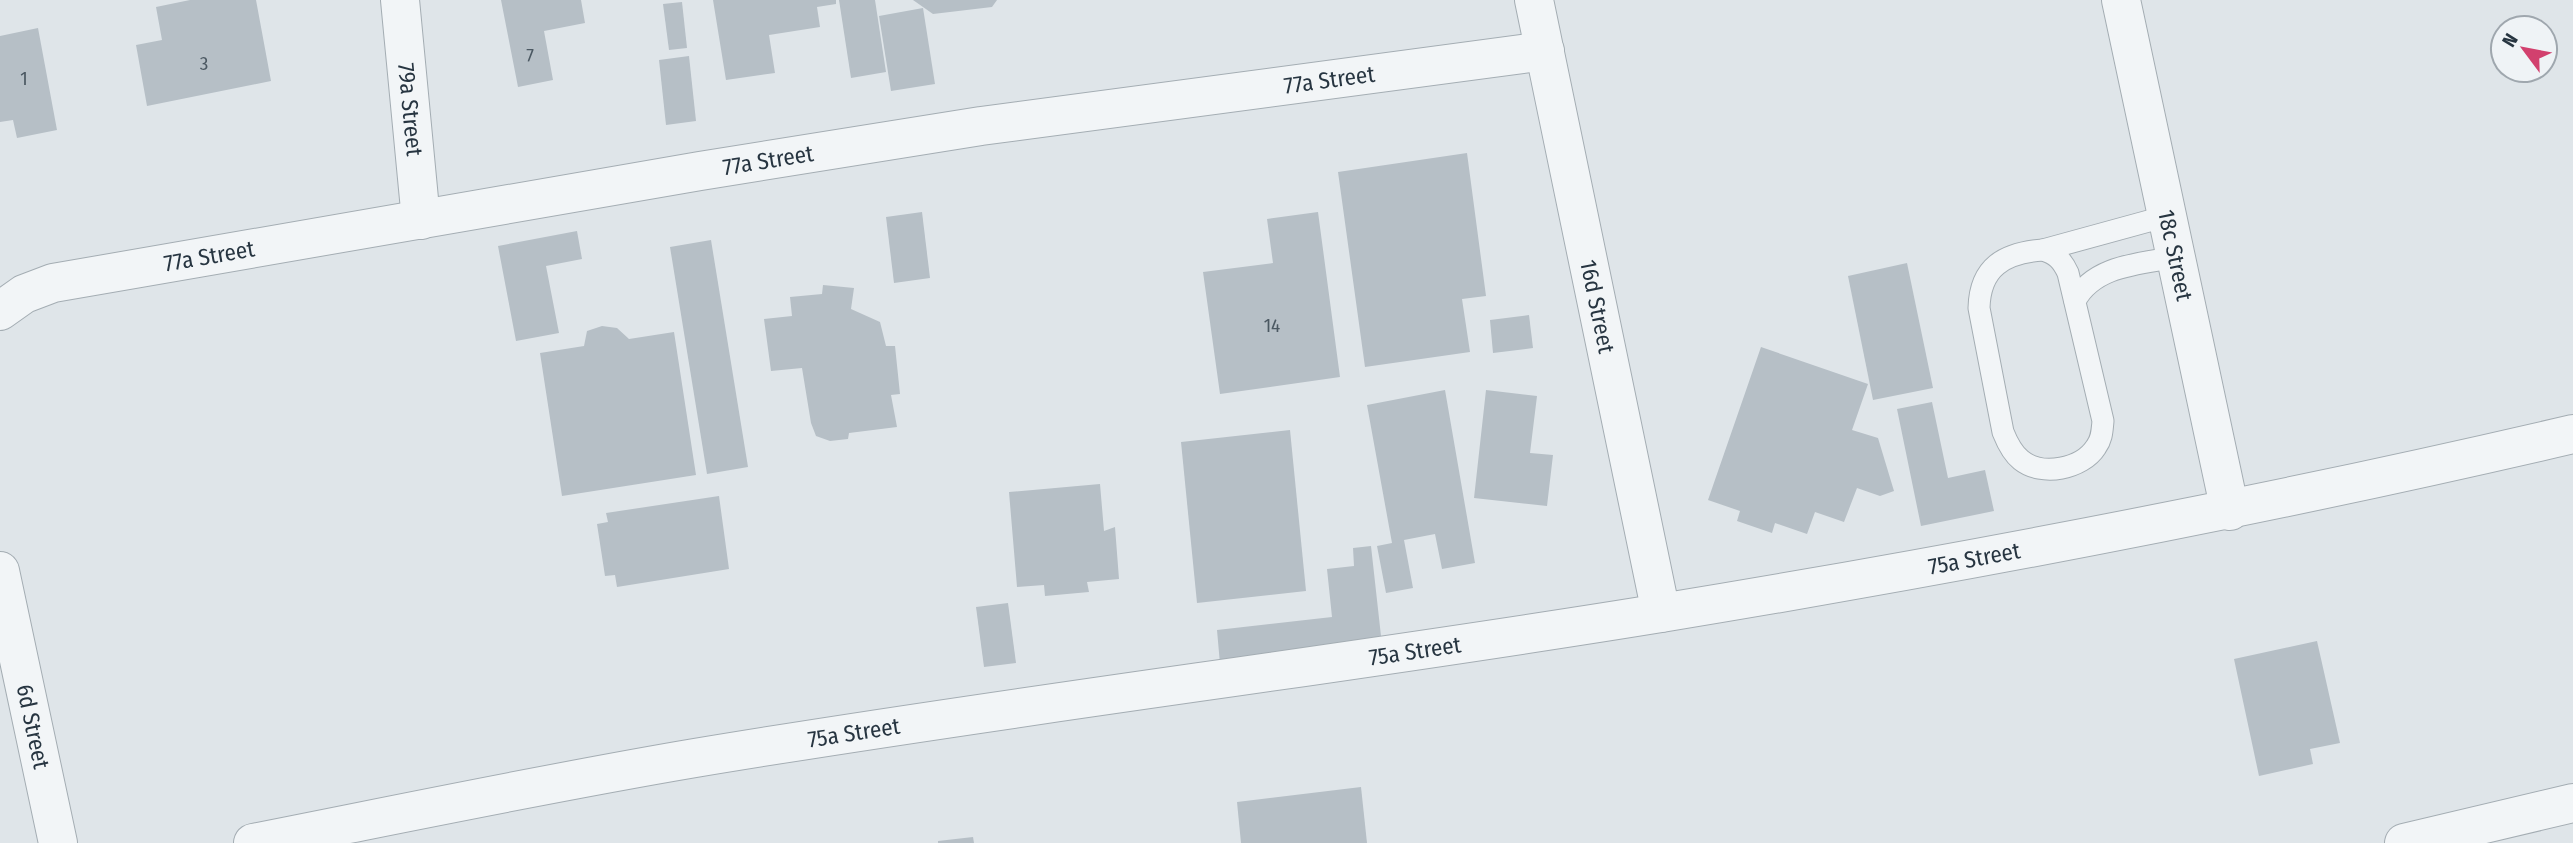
<svg xmlns="http://www.w3.org/2000/svg" width="2573" height="843" viewBox="0 0 2573 843" font-family="'Fira Sans Condensed',sans-serif">
	<style>
		.building { fill: #b6bfc6 }
		.lines { fill: none; stroke-linecap: round; stroke-linejoin: round }
		.service-casing { stroke: #a4adb3; stroke-width: 23 }
		.minor-casing { stroke: #a4adb3; stroke-width: 40 }
		.tertiary-casing { stroke: #a4adb3; stroke-width: 40 }
		.service { stroke: #f2f5f7; stroke-width: 21 }
		.minor { stroke: #f2f5f7; stroke-width: 38 }
		.tertiary { stroke: #f2f5f7; stroke-width: 38 }
		.labels { text-anchor: middle; dominant-baseline: central; stroke-width: 6; stroke-linejoin: round; paint-order: stroke }
		.number-label { font-size: 19px; fill: #4b5862 }
		.street-label { font-size: 23px; fill: #273541; stroke: #eff3f6 }
	</style>
	<rect width="100%" height="100%" fill="#dfe5e9"/>
	<g class="building">
		<path d="M 190,0 L 256,0 L 271,81 L 147,106 L 136,45 L 162,40 L 156,7 Z"/>
		<path d="M 501,0 L 581,0 L 585,23 L 544,31 L 553,80 L 518,87 Z"/>
		<path d="M 713,0 L 836,0 L 836,4 L 817,7 L 820,27 L 769,35 L 775,73 L 726,80 Z"/>
		<path d="M 839,0 L 875,0 L 886,72 L 851,78 Z"/>
		<path d="M 913,0 L 997,0 L 992,7 L 933,14 Z"/>
		<path d="M 682,2 L 687,48 L 669,50 L 663,4 Z"/>
		<path d="M 923,8 L 935,84 L 891,91 L 879,16 Z"/>
		<path d="M 38,28 L 57,130 L 17,138 L 13,120 L 0,122 L 0,36 Z"/>
		<path d="M 689,56 L 696,121 L 666,125 L 659,60 Z"/>
		<path d="M 1467,153 L 1486,296 L 1462,299 L 1470,352 L 1365,367 L 1338,172 Z"/>
		<path d="M 922,212 L 930,278 L 894,283 L 886,217 Z"/>
		<path d="M 1318,212 L 1340,377 L 1220,394 L 1203,272 L 1273,263 L 1267,219 Z"/>
		<path d="M 577,231 L 582,259 L 546,266 L 559,333 L 516,341 L 498,246 Z"/>
		<path d="M 711,240 L 748,467 L 707,474 L 670,247 Z"/>
		<path d="M 1907,263 L 1933,388 L 1873,400 L 1848,276 Z"/>
		<path d="M 823,285 L 854,288 L 851,309 L 880,322 L 886,346 L 895,346 L 900,394 L 891,395 L 897,427 L 849,433 L 848,439 L 830,441 L 816,436 L 811,423 L 802,368 L 771,371 L 764,319 L 792,316 L 790,297 L 822,294 Z"/>
		<path d="M 1529,315 L 1533,348 L 1493,353 L 1490,320 Z"/>
		<path d="M 602,326 L 617,328 L 629,339 L 674,332 L 696,475 L 562,496 L 540,353 L 584,346 L 587,331 Z"/>
		<path d="M 1761,347 L 1868,384 L 1852,430 L 1878,438 L 1894,491 L 1880,496 L 1857,488 L 1844,522 L 1815,512 L 1807,534 L 1775,523 L 1772,533 L 1737,521 L 1740,511 L 1708,500 Z"/>
		<path d="M 1445,390 L 1475,563 L 1442,569 L 1435,534 L 1404,540 L 1413,588 L 1386,593 L 1377,546 L 1392,543 L 1367,405 Z"/>
		<path d="M 1486,390 L 1537,396 L 1530,453 L 1553,455 L 1547,506 L 1474,498 Z"/>
		<path d="M 1932,402 L 1948,478 L 1985,470 L 1994,511 L 1921,526 L 1897,409 Z"/>
		<path d="M 1290,430 L 1306,591 L 1197,603 L 1181,442 Z"/>
		<path d="M 1100,484 L 1104,531 L 1115,527 L 1119,579 L 1087,582 L 1089,592 L 1045,596 L 1044,585 L 1017,587 L 1009,492 Z"/>
		<path d="M 719,496 L 729,569 L 617,587 L 615,575 L 605,576 L 597,524 L 608,522 L 606,513 Z"/>
		<path d="M 1371,546 L 1382,645 L 1220,664 L 1217,630 L 1332,617 L 1327,569 L 1354,566 L 1353,548 Z"/>
		<path d="M 1008,603 L 1016,663 L 984,667 L 976,607 Z"/>
		<path d="M 2317,641 L 2340,743 L 2310,749 L 2313,764 L 2259,776 L 2234,659 Z"/>
		<path d="M 1361,787 L 1367,843 L 1241,843 L 1237,802 Z"/>
		<path d="M 973,837 L 974,843 L 938,843 L 938,841 Z"/>
	</g>
	<g class="lines">
		<defs>
			<g id="service">
				<path d="M 2043,250 C 2056,254 2062,260 2068,273 L 2103,421 C 2102,431 2102,439 2096,447 C 2082,469 2042,477 2021,460 C 2012,453 2007,442 2003,432 L 1979,308 C 1980,267 2004,253 2043,250 Z"/>
				<path d="M 2043,250 L 2167,216"/>
				<path d="M 2075,301 C 2094,265 2140,264 2176,257"/>
			</g>
			<g id="minor">
				<path id="s1" d="M 400,0 L 421,220"/>
				<path id="s2" d="M 1534,0 L 1661,613"/>
				<path id="s3" d="M 2121,0 L 2230,511"/>
				<path id="s4" d="M 0,311 L 24,294 L 53,283 L 700,171 L 981,126 L 1545,51"/>
				<path id="s5" d="M 0,571 L 58,843"/>
				<path id="s6" d="M 253,843 C 400,814 547,783 695,758 C 1018,704 1344,665 1667,612 C 1971,562 2273,504 2573,434"/>
			</g>
			<path id="tertiary" d="M 2404,843 L 2573,803"/>
		</defs>
		<use href="#service" class="service-casing"/>
		<use href="#minor" class="minor-casing"/>
		<use href="#tertiary" class="tertiary-casing"/>
		<use href="#service" class="service"/>
		<use href="#minor" class="minor"/>
		<use href="#tertiary" class="tertiary"/>
	</g>
	<g class="labels">
		<g class="number-label">
			<text x="530" y="55">7</text>
			<text x="204" y="63">3</text>
			<text x="24" y="78">1</text>
			<text x="1272" y="325">14</text>
		</g>
		<g class="street-label">
			<text stroke="none"><textPath href="#s4" startOffset="1353">77a Street</textPath></text>
			<text stroke="none"><textPath href="#s1" startOffset="110">79a Street</textPath></text>
			<text stroke="none"><textPath href="#s4" startOffset="786">77a Street</textPath></text>
			<text stroke="none"><textPath href="#s3" startOffset="261">18c Street</textPath></text>
			<text stroke="none"><textPath href="#s4" startOffset="219">77a Street</textPath></text>
			<text stroke="none"><textPath href="#s2" startOffset="313">16d Street</textPath></text>
			<text stroke="none"><textPath href="#s6" startOffset="1745">75a Street</textPath></text>
			<text stroke="none"><textPath href="#s6" startOffset="1178">75a Street</textPath></text>
			<text stroke="none"><textPath href="#s5" startOffset="159">6d Street</textPath></text>
			<text stroke="none"><textPath href="#s6" startOffset="611">75a Street</textPath></text>
		</g>
	</g>
	<g transform="translate(2524 49) rotate(302)"><circle r="33" fill="#eff3f6" stroke="#9fa7ae" stroke-width="2"/>
	<path d="M0-5L12 26L0 18L-12 26Z" fill="#d2406e"/>
	<text y="-10" font-size="19" font-weight="bold" text-anchor="middle" fill="#273541">N</text>
	</g>
</svg>
